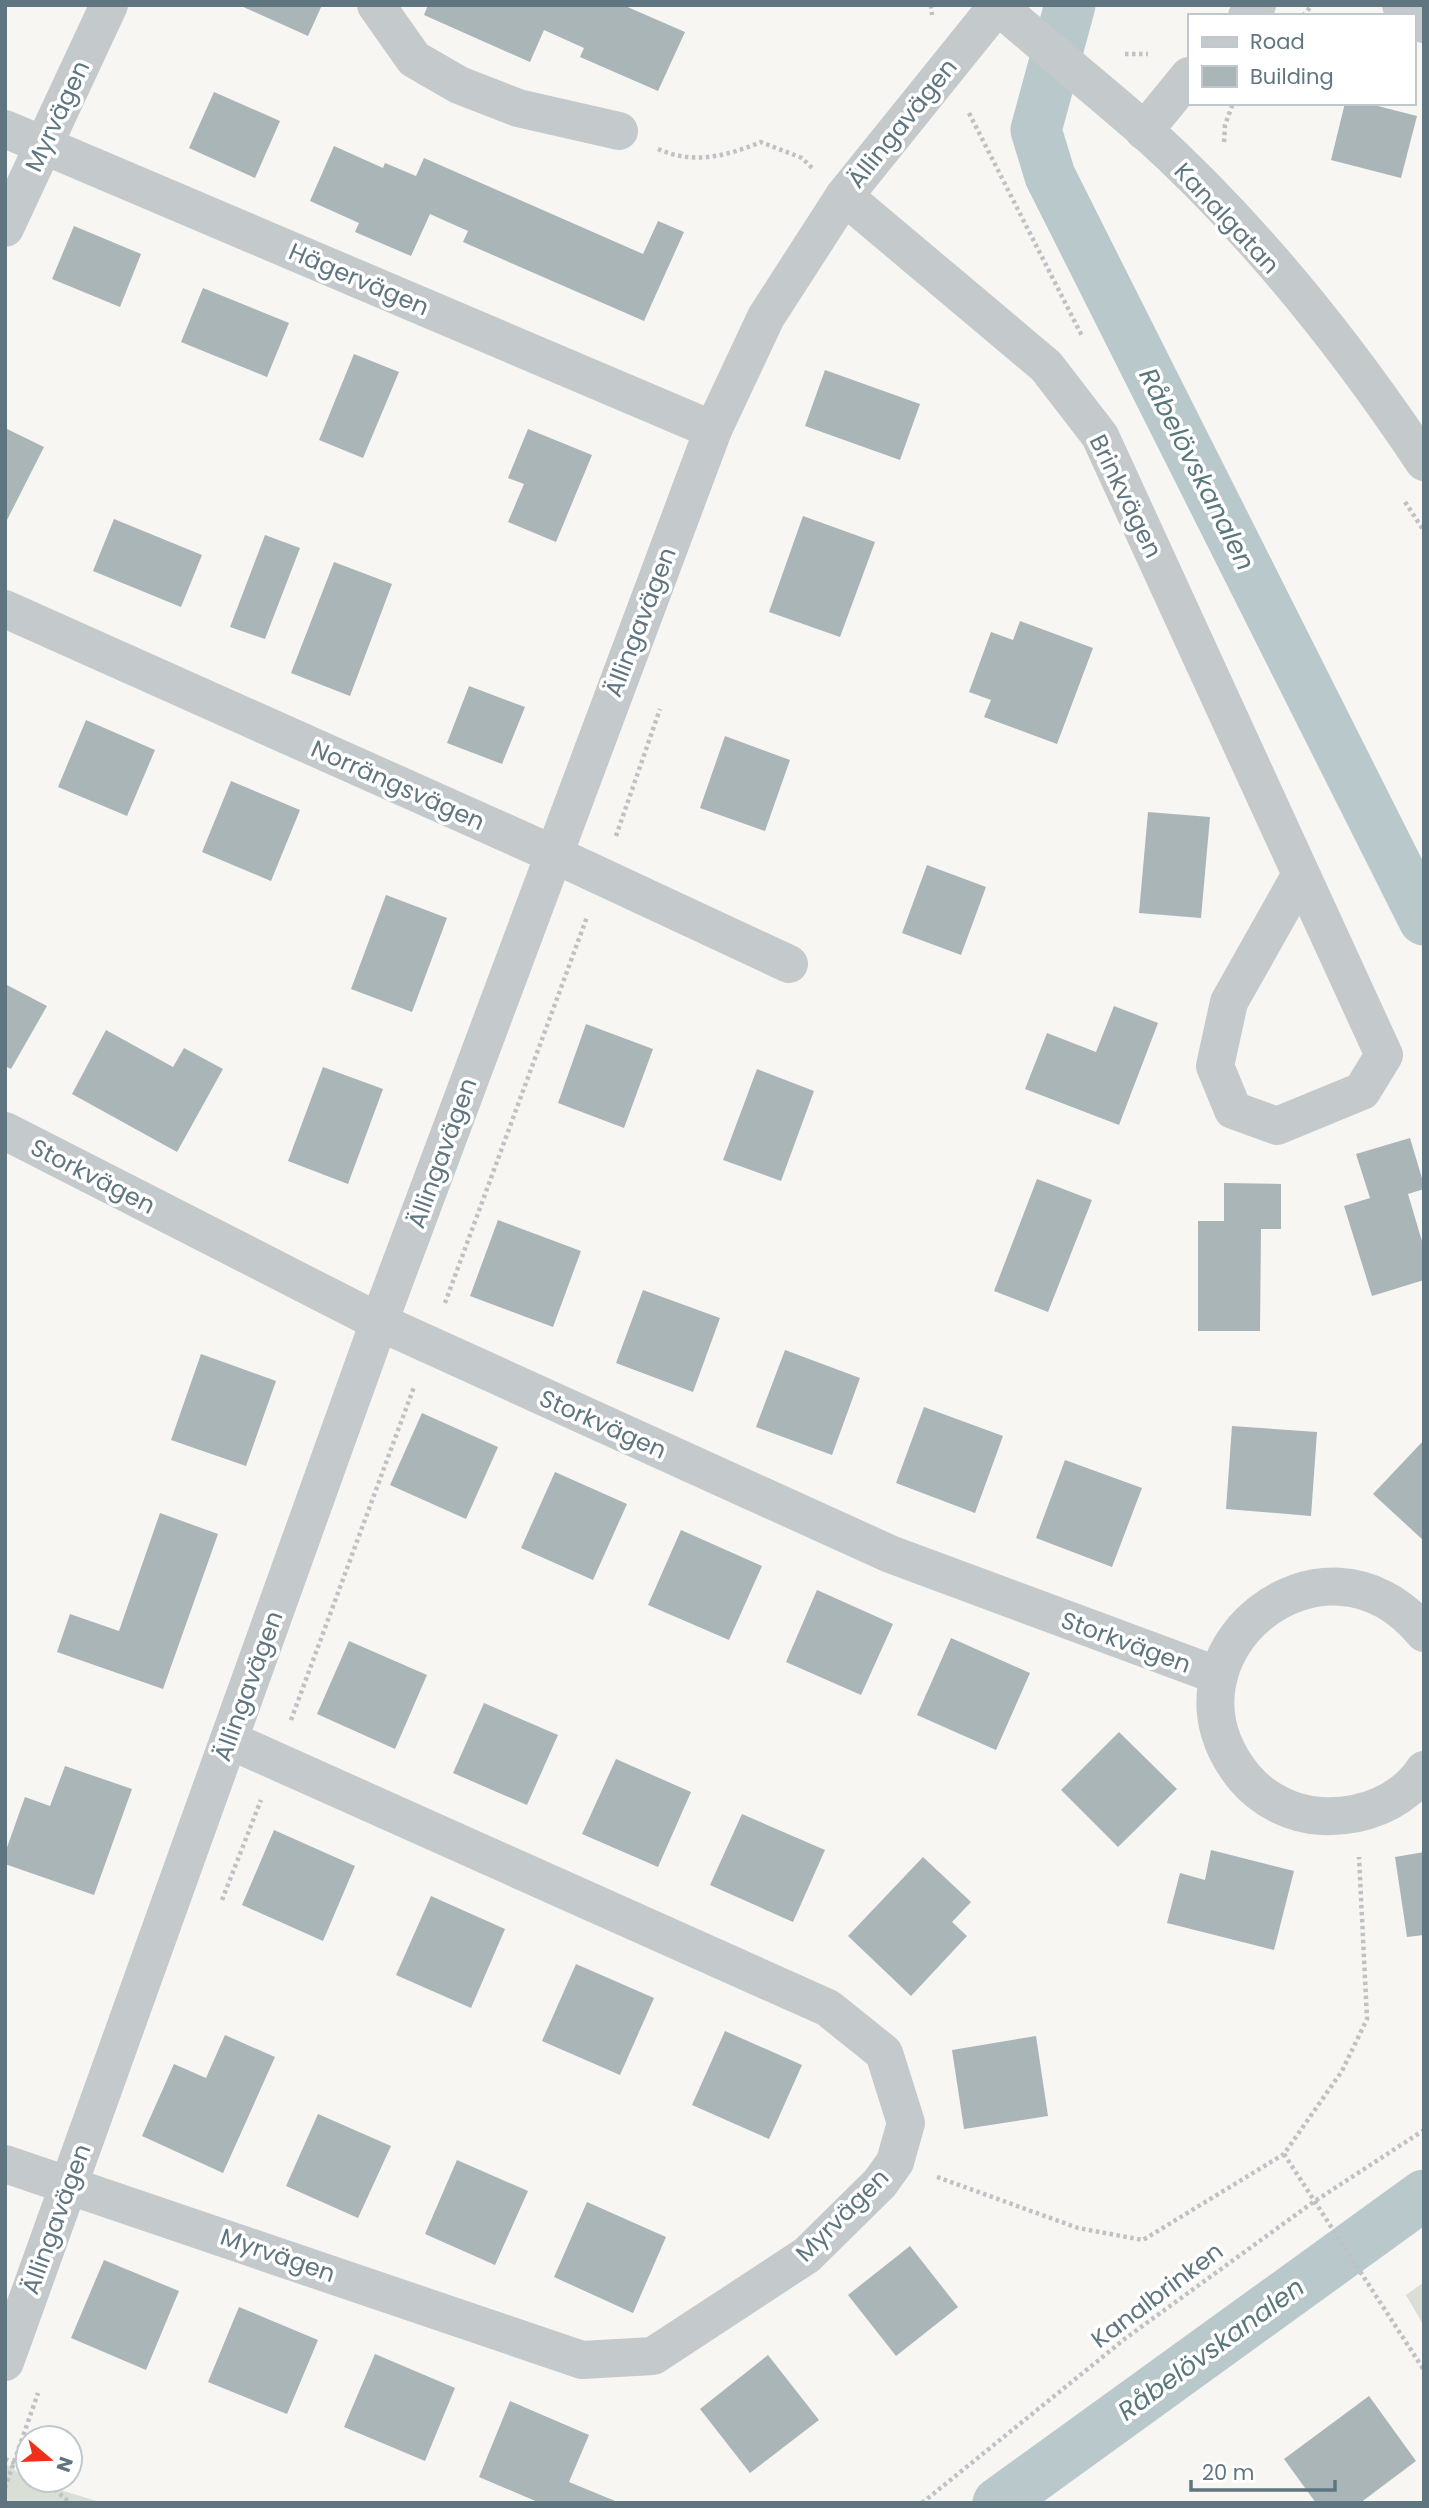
<svg xmlns="http://www.w3.org/2000/svg" width="1429" height="2508" viewBox="0 0 1429 2508" font-family="Poppins,sans-serif">
	<style>
		.green { fill: #d9dfd4 }
		.lines { fill: none; stroke-linecap: round; stroke-linejoin: round }
		.canal { stroke: #b9c9cb; stroke-width: 51 }
		.building { fill: #aab5b8 }
		.path { stroke: #bfc2c4; stroke-width: 4.5; stroke-dasharray: 3.5 3.5; stroke-linecap: butt }
		.minor { stroke: #c4c9cb; stroke-width: 38 }
		.tertiary { stroke: #c4c9cb; stroke-width: 38 }
		.labels { text-anchor: middle; dominant-baseline: central; stroke-width: 7; stroke-linejoin: round; paint-order: stroke }
		.street-label { font-size: 24px; fill: #5f7680; stroke: #fff }
		.water-label { font-size: 26px; font-style: italic; fill: #5a777c; stroke: #fff }
	</style>
	<rect width="100%" height="100%" fill="#f7f6f3"/>
	<g class="green">
		<path d="M 1424,2282 L 1424,2326 L 1406,2295 Z"/>
		<path d="M 5,2463 L 28,2480 L 103,2503 L 5,2503 Z"/>
	</g>
	<g class="lines">
		<g class="canal">
			<path d="M 1070,5 L 1036,130 L 1050,176 L 1424,920"/>
			<path d="M 998,2503 L 1424,2195"/>
		</g>
	</g>
	<g class="building">
		<path d="M 239,5 L 322,5 L 308,36 Z"/>
		<path d="M 428,5 L 623,5 L 685,32 L 658,91 L 580,57 L 584,48 L 544,30 L 530,62 L 424,15 Z"/>
		<path d="M 214,92 L 280,121 L 255,178 L 189,148 Z"/>
		<path d="M 1345,103 L 1366,103 L 1417,116 L 1401,178 L 1331,160 Z"/>
		<path d="M 334,146 L 383,168 L 385,163 L 416,176 L 424,158 L 643,254 L 658,221 L 684,232 L 644,321 L 463,242 L 468,231 L 430,214 L 411,256 L 355,232 L 359,223 L 310,201 Z"/>
		<path d="M 74,226 L 141,254 L 120,307 L 52,279 Z"/>
		<path d="M 203,288 L 289,323 L 267,377 L 181,342 Z"/>
		<path d="M 354,354 L 399,372 L 363,458 L 319,440 Z"/>
		<path d="M 825,370 L 920,404 L 900,460 L 805,426 Z"/>
		<path d="M 5,428 L 44,447 L 5,524 Z"/>
		<path d="M 528,429 L 592,455 L 556,542 L 508,522 L 524,484 L 508,478 Z"/>
		<path d="M 803,516 L 875,542 L 840,637 L 769,612 Z"/>
		<path d="M 114,519 L 202,555 L 181,607 L 93,571 Z"/>
		<path d="M 265,535 L 300,548 L 265,639 L 230,627 Z"/>
		<path d="M 334,562 L 392,584 L 350,696 L 291,673 Z"/>
		<path d="M 1020,621 L 1093,648 L 1057,744 L 984,717 L 991,700 L 969,692 L 991,632 L 1013,640 Z"/>
		<path d="M 469,686 L 525,707 L 502,764 L 447,743 Z"/>
		<path d="M 86,720 L 155,750 L 127,816 L 58,787 Z"/>
		<path d="M 725,736 L 790,760 L 765,831 L 700,808 Z"/>
		<path d="M 231,781 L 300,810 L 271,881 L 202,852 Z"/>
		<path d="M 1148,812 L 1210,817 L 1201,918 L 1139,913 Z"/>
		<path d="M 927,865 L 986,887 L 961,955 L 902,933 Z"/>
		<path d="M 386,895 L 447,918 L 412,1012 L 351,989 Z"/>
		<path d="M 5,984 L 47,1006 L 11,1069 L 5,1066 Z"/>
		<path d="M 1114,1006 L 1158,1023 L 1119,1125 L 1025,1089 L 1047,1033 L 1096,1052 Z"/>
		<path d="M 586,1024 L 653,1049 L 624,1128 L 558,1103 Z"/>
		<path d="M 106,1030 L 173,1067 L 184,1048 L 223,1069 L 177,1152 L 72,1094 Z"/>
		<path d="M 323,1067 L 383,1089 L 348,1184 L 288,1161 Z"/>
		<path d="M 757,1069 L 814,1091 L 781,1181 L 723,1160 Z"/>
		<path d="M 1410,1138 L 1424,1185 L 1424,1189 L 1408,1194 L 1424,1248 L 1424,1280 L 1372,1296 L 1344,1206 L 1370,1198 L 1356,1154 Z"/>
		<path d="M 1037,1179 L 1092,1200 L 1048,1312 L 994,1291 Z"/>
		<path d="M 1224,1183 L 1281,1184 L 1281,1229 L 1261,1229 L 1260,1331 L 1198,1331 L 1198,1221 L 1224,1221 Z"/>
		<path d="M 498,1220 L 581,1251 L 553,1327 L 470,1296 Z"/>
		<path d="M 643,1290 L 720,1318 L 693,1392 L 616,1363 Z"/>
		<path d="M 785,1350 L 860,1378 L 832,1455 L 756,1427 Z"/>
		<path d="M 201,1354 L 276,1381 L 246,1466 L 171,1440 Z"/>
		<path d="M 924,1407 L 1003,1436 L 975,1513 L 896,1483 Z"/>
		<path d="M 422,1413 L 498,1447 L 466,1519 L 390,1485 Z"/>
		<path d="M 1232,1426 L 1317,1432 L 1311,1516 L 1226,1509 Z"/>
		<path d="M 1424,1440 L 1424,1541 L 1373,1494 Z"/>
		<path d="M 1065,1460 L 1142,1488 L 1112,1567 L 1036,1538 Z"/>
		<path d="M 555,1472 L 627,1504 L 593,1580 L 521,1548 Z"/>
		<path d="M 160,1513 L 218,1534 L 163,1689 L 57,1652 L 70,1614 L 119,1631 Z"/>
		<path d="M 681,1530 L 762,1566 L 729,1640 L 648,1605 Z"/>
		<path d="M 817,1590 L 893,1624 L 861,1695 L 786,1662 Z"/>
		<path d="M 951,1638 L 1030,1673 L 996,1750 L 917,1715 Z"/>
		<path d="M 349,1641 L 427,1675 L 395,1749 L 317,1714 Z"/>
		<path d="M 484,1703 L 558,1735 L 527,1805 L 453,1773 Z"/>
		<path d="M 1119,1732 L 1177,1789 L 1118,1847 L 1061,1790 Z"/>
		<path d="M 616,1759 L 691,1792 L 658,1867 L 582,1834 Z"/>
		<path d="M 65,1766 L 132,1789 L 94,1895 L 5,1864 L 5,1853 L 25,1797 L 50,1806 Z"/>
		<path d="M 742,1814 L 825,1850 L 793,1922 L 710,1885 Z"/>
		<path d="M 274,1830 L 355,1866 L 323,1941 L 242,1905 Z"/>
		<path d="M 1211,1850 L 1294,1871 L 1274,1950 L 1167,1923 L 1180,1873 L 1205,1880 Z"/>
		<path d="M 1424,1852 L 1424,1935 L 1407,1937 L 1395,1857 Z"/>
		<path d="M 923,1857 L 971,1902 L 952,1922 L 967,1936 L 911,1996 L 848,1936 Z"/>
		<path d="M 431,1896 L 505,1929 L 471,2008 L 396,1975 Z"/>
		<path d="M 576,1964 L 654,1998 L 620,2075 L 542,2041 Z"/>
		<path d="M 725,2031 L 802,2065 L 769,2139 L 692,2105 Z"/>
		<path d="M 225,2035 L 275,2057 L 223,2173 L 142,2136 L 174,2064 L 206,2078 Z"/>
		<path d="M 1036,2036 L 1048,2116 L 964,2129 L 952,2050 Z"/>
		<path d="M 318,2114 L 391,2146 L 358,2218 L 286,2186 Z"/>
		<path d="M 457,2160 L 528,2191 L 495,2265 L 425,2234 Z"/>
		<path d="M 587,2202 L 666,2237 L 633,2313 L 554,2277 Z"/>
		<path d="M 910,2246 L 958,2307 L 896,2356 L 848,2295 Z"/>
		<path d="M 104,2260 L 179,2291 L 146,2370 L 71,2338 Z"/>
		<path d="M 239,2307 L 318,2340 L 287,2414 L 208,2382 Z"/>
		<path d="M 375,2354 L 455,2388 L 425,2461 L 344,2427 Z"/>
		<path d="M 768,2355 L 819,2420 L 750,2473 L 700,2409 Z"/>
		<path d="M 1369,2396 L 1416,2461 L 1360,2503 L 1316,2503 L 1284,2459 Z"/>
		<path d="M 510,2401 L 589,2435 L 569,2482 L 620,2503 L 540,2503 L 479,2477 Z"/>
	</g>
	<g class="lines">
		<g class="path">
			<path d="M 931,5 L 932,15"/>
			<path d="M 1303,16 L 1312,5"/>
			<path d="M 1125,54 L 1148,54"/>
			<path d="M 969,113 L 1082,336"/>
			<path d="M 1224,142 L 1225,125 L 1233,103"/>
			<path d="M 658,149 C 694,165 726,156 761,142 L 802,158 L 812,168"/>
			<path d="M 1405,502 L 1424,531"/>
			<path d="M 616,836 L 660,709"/>
			<path d="M 445,1303 L 587,917"/>
			<path d="M 291,1720 L 414,1387"/>
			<path d="M 222,1900 L 261,1800"/>
			<path d="M 1284,2154 L 1424,2370"/>
			<path d="M 937,2177 L 1078,2228 L 1143,2240 L 1284,2154 L 1342,2071 L 1367,2019 L 1359,1857"/>
			<path d="M 5,2459 L 28,2468"/>
			<path d="M 44,2480 L 70,2503"/>
			<path d="M 5,2488 L 38,2393"/>
			<path d="M 922,2503 L 1126,2338 L 1312,2203 L 1424,2130"/>
		</g>
		<g class="minor">
			<path d="M 376,5 L 414,59 L 459,85 L 518,108 L 619,131"/>
			<path d="M 1401,5 L 1424,24"/>
			<path d="M 1247,16 L 1257,5"/>
			<path d="M 5,129 L 713,430"/>
			<path d="M 1144,131 L 1189,76"/>
			<path d="M 844,196 L 1046,366 L 1100,436 L 1384,1055 L 1362,1091 L 1277,1126 L 1233,1110 L 1215,1066 L 1229,1002 L 1300,876"/>
			<path d="M 5,228 L 109,5"/>
			<path d="M 5,609 L 553,854 L 789,964"/>
			<path d="M 5,1131 L 379,1322 L 890,1554 L 1219,1676"/>
			<path d="M 1424,1633 C 1323,1510 1146,1657 1244,1777 C 1263,1800 1293,1815 1322,1816 C 1361,1818 1402,1803 1424,1770"/>
			<path d="M 5,2164 L 582,2360 L 653,2356 L 807,2255 L 880,2183 L 895,2162 L 906,2123 L 884,2053 L 828,2008 L 229,1740"/>
			<path d="M 5,2362 L 379,1322 L 713,430 L 766,317 L 844,196 L 997,6"/>
		</g>
		<path class="tertiary" d="M 997,5 C 1045,47 1095,87 1143,129 C 1250,225 1344,342 1424,462"/>
	</g>
	<g class="labels">
		<g class="street-label">
			<text transform="translate(57 116) rotate(-65)">Myrvägen</text>
			<text transform="translate(902 123) rotate(-51)">Ällingavägen</text>
			<text transform="translate(1227 218) rotate(47)">Kanalgatan</text>
			<text transform="translate(359 279) rotate(23)">Hägervägen</text>
			<text transform="translate(1126 496) rotate(64)">Brinkvägen</text>
			<text transform="translate(640 622) rotate(-69)">Ällingavägen</text>
			<text transform="translate(398 785) rotate(24)">Norrängsvägen</text>
			<text transform="translate(442 1153) rotate(-70)">Ällingavägen</text>
			<text transform="translate(93 1176) rotate(27)">Storkvägen</text>
			<text transform="translate(603 1424) rotate(24)">Storkvägen</text>
			<text transform="translate(1126 1642) rotate(20)">Storkvägen</text>
			<text transform="translate(248 1686) rotate(-70)">Ällingavägen</text>
			<text transform="translate(842 2215) rotate(-45)">Myrvägen</text>
			<text transform="translate(56 2219) rotate(-70)">Ällingavägen</text>
			<text transform="translate(278 2255) rotate(19)">Myrvägen</text>
			<text transform="translate(1157 2295) rotate(-37)">Kanalbrinken</text>
		</g>
		<g class="water-label">
			<text transform="translate(1197 469) rotate(63)">Råbelövskanalen</text>
			<text transform="translate(1211 2349) rotate(-36)">Råbelövskanalen</text>
		</g>
	</g>
	<rect width="1429" height="2508" fill="none" stroke="#5f7680" stroke-width="14"/>
	<rect x="1188" y="14" width="228" height="91" fill="#ffffff" stroke="#bfc8cc" stroke-width="2"/>
	<rect x="1202" y="37" width="35" height="10" fill="#c4c9cb" stroke="#bfc8cc" stroke-width="2"/>
	<text x="1250" y="49" font-size="21" fill="#5f7680">Road</text>
	<rect x="1202" y="66" width="35" height="21" fill="#aab5b8" stroke="#bfc8cc" stroke-width="2"/>
	<text x="1250" y="84" font-size="21" fill="#5f7680">Building</text>
	<g transform="translate(49 2459) rotate(109)"><circle r="33" fill="#ffffff" stroke="#bfc8cc" stroke-width="2"/>
	<path d="M0-5L12 26L0 18L-12 26Z" fill="#ef311b"/>
	<text y="-10" font-size="19" font-weight="bold" text-anchor="middle" fill="#5f7680">N</text>
	</g>
	<path d="M1191 2480v10h144v-10" fill="none" stroke="#5f7680" stroke-width="3.5"/>
	<text x="1202" y="2480" font-size="21" fill="#5f7680" stroke="#ffffff" stroke-width="5" paint-order="stroke">20 m</text>
</svg>
